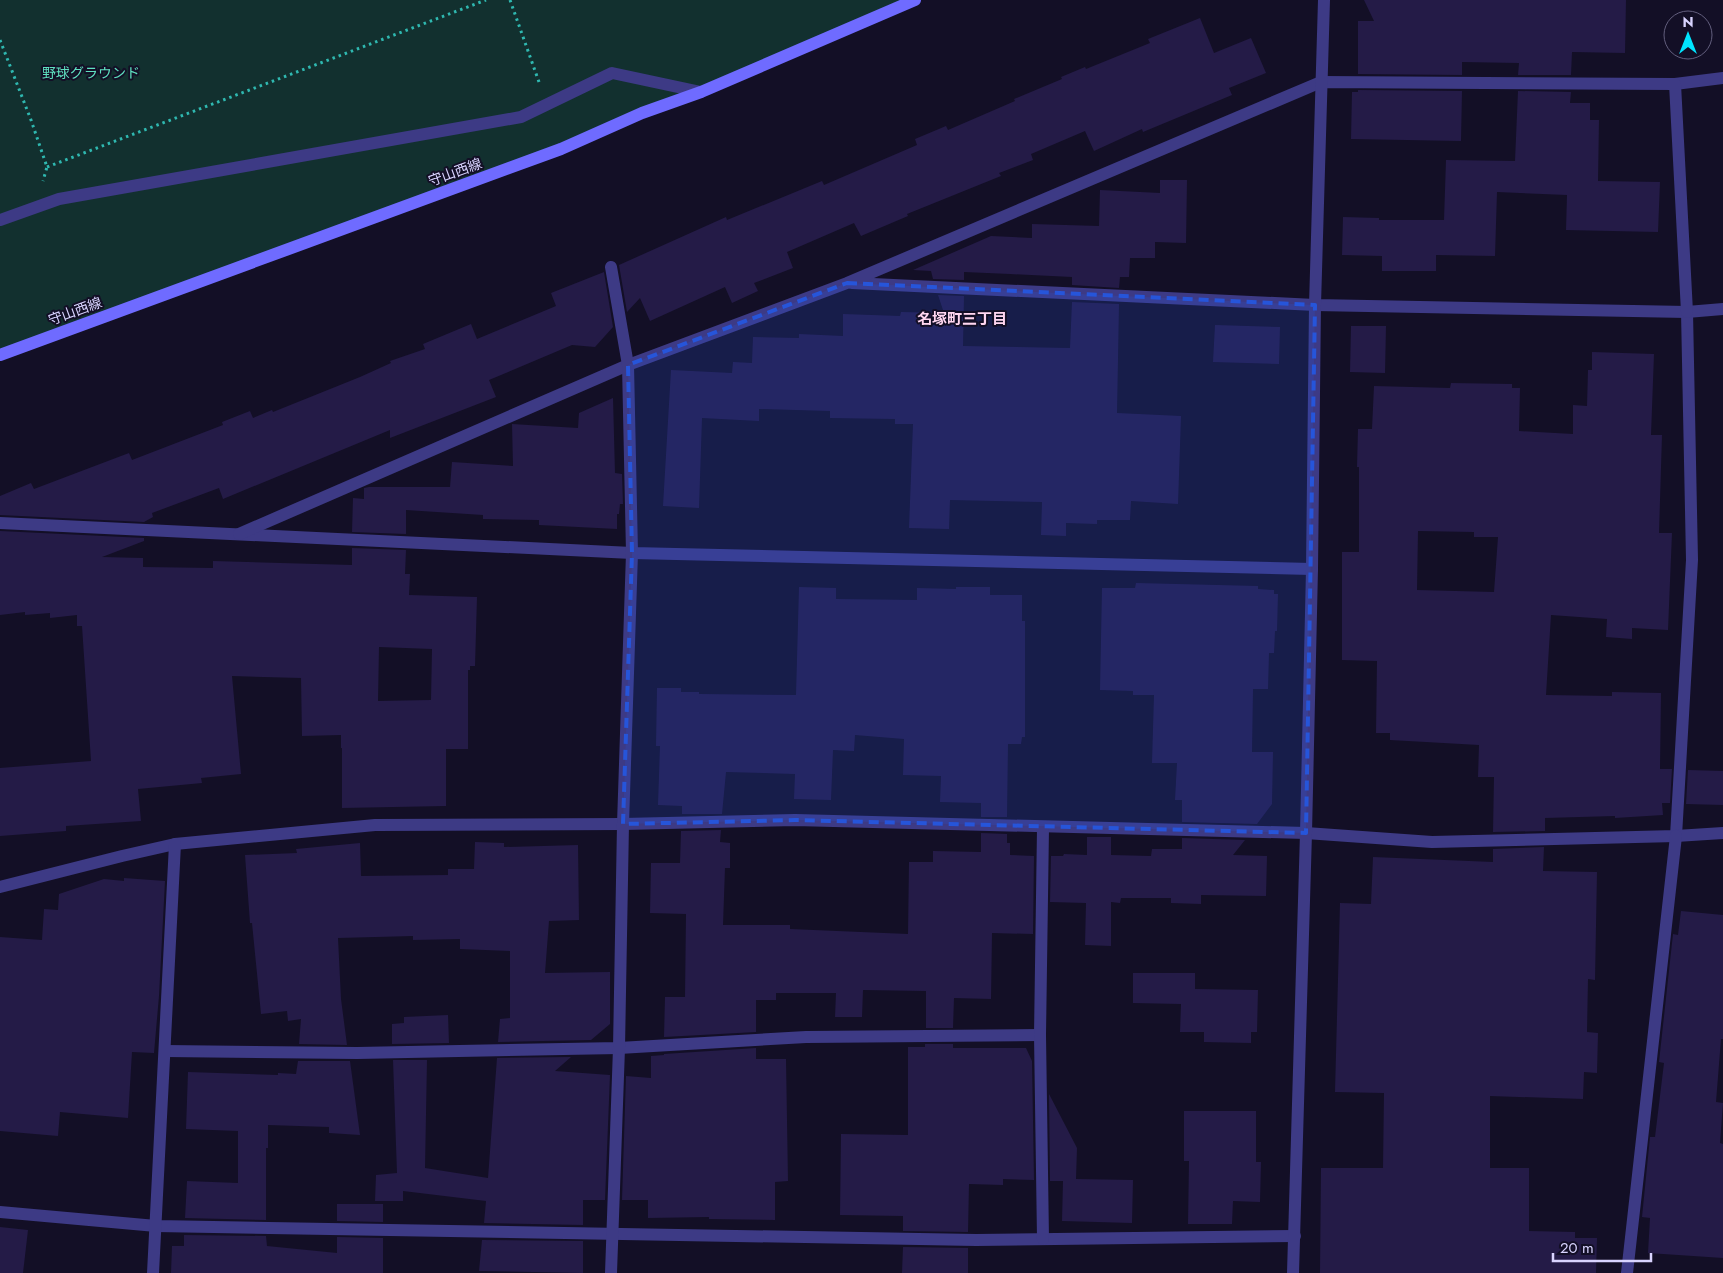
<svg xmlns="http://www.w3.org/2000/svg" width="1723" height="1273" viewBox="0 0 1723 1273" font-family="Jost,'Noto Sans JP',sans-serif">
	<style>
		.green { fill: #12302f }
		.building { fill: #241b47; fill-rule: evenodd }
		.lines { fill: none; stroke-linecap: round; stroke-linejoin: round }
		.path { stroke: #2fb8b0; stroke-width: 3; stroke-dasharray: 2.5 4; stroke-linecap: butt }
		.service { stroke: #3d3a85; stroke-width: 12 }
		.minor { stroke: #3d3a85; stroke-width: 12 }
		.tertiary { stroke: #3d3a85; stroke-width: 12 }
		.secondary { stroke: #6f6bff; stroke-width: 12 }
		.marked { fill: #2655da; fill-opacity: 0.2; stroke: #2655da; stroke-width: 4; stroke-dasharray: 10 6; stroke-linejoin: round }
		.labels { text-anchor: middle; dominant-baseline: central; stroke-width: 4; stroke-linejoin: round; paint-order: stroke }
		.park-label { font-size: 14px; fill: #5fe0c0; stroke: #130f26 }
		.street-label { font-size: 14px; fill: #d9d4ff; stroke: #130f26 }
		.neighbourhood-label { font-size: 15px; font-weight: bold; fill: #ffd6f0; stroke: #130f26 }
	</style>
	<rect width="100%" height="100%" fill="#130f26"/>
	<path class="green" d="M 0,0 L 913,0 L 701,92 L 0,355 Z"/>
	<g class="building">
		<path d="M 1364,0 L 1626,0 L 1625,53 L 1572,52 L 1571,75 L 1518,75 L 1519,63 L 1462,62 L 1462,75 L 1358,74 L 1358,21 L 1374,21 Z"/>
		<path d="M 1200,18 L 1214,53 L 1251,38 L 1266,73 L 1229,88 L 1232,95 L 1143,132 L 1142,129 L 1094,151 L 1085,131 L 1031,154 L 1033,160 L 999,173 L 1001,176 L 907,214 L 908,216 L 861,236 L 854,223 L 787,252 L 793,268 L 754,283 L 758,291 L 732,303 L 725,287 L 650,321 L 640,298 L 627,312 L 619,265 L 726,217 L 727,220 L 822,181 L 824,185 L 917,145 L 915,139 L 946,126 L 948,130 L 1015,101 L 1014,99 L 1062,79 L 1061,77 L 1085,67 L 1086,69 L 1150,43 L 1148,39 Z"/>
		<path d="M 1358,90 L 1462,91 L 1461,141 L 1351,139 L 1352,92 L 1358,92 Z"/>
		<path d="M 1518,91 L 1571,92 L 1570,103 L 1590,103 L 1590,120 L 1599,120 L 1598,181 L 1660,182 L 1658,232 L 1566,230 L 1567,195 L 1497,192 L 1495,256 L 1436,255 L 1436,271 L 1382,271 L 1382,256 L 1342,255 L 1343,217 L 1379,218 L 1379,220 L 1444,220 L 1446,160 L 1515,161 Z"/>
		<path d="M 1160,180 L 1187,180 L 1186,243 L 1155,242 L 1155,258 L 1130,258 L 1129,277 L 1120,277 L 1119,288 L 1072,285 L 1072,277 L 1010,274 L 964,272 L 964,280 L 933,279 L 931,271 L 913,270 L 991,236 L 1032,238 L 1032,224 L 1099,226 L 1100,190 L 1160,193 Z"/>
		<path d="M 604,272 L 613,327 L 595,347 L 572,345 L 489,380 L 496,397 L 390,438 L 390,430 L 223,499 L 219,488 L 152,513 L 153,517 L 144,522 L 0,515 L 0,496 L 31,483 L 34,489 L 129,453 L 132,460 L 223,425 L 222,422 L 250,411 L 253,418 L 272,410 L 273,412 L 360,377 L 391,363 L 390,361 L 425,349 L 423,344 L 471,324 L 477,339 L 556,306 L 551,293 Z"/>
		<path d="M 938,295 L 964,296 L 963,346 L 1070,348 L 1072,302 L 1119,304 L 1117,413 L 1181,416 L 1178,504 L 1131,501 L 1130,520 L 1097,520 L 1097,524 L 1066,523 L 1066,536 L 1041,535 L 1042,502 L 950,500 L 949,529 L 909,528 L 913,424 L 895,424 L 895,419 L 830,418 L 830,411 L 759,409 L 759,421 L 702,418 L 699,508 L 663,506 L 671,370 L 732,373 L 733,362 L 752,363 L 753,337 L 799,338 L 799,334 L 843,336 L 843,314 L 900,316 L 901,312 L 944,313 Z"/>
		<path d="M 1215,325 L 1280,327 L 1279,364 L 1213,362 Z"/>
		<path d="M 1351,326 L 1386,326 L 1385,373 L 1350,372 Z"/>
		<path d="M 1592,352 L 1654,354 L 1651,435 L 1662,435 L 1659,533 L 1672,533 L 1668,630 L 1632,628 L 1632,639 L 1606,637 L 1607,619 L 1551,615 L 1546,695 L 1612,696 L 1612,692 L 1661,693 L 1660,769 L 1672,769 L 1670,803 L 1662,803 L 1663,815 L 1615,818 L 1615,816 L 1545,818 L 1545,831 L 1493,832 L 1494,777 L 1478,777 L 1479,745 L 1390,740 L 1390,733 L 1376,733 L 1377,661 L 1342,660 L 1342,552 L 1359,552 L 1359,467 L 1357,467 L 1358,429 L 1372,429 L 1374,386 L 1450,388 L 1451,383 L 1512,384 L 1512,388 L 1520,388 L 1519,431 L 1573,434 L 1573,405 L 1587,406 L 1588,370 L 1592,370 ZM 1418,531 L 1474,532 L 1474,537 L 1498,537 L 1494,592 L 1417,590 Z"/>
		<path d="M 613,398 L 615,473 L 622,474 L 623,504 L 620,504 L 619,514 L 617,514 L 617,529 L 539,525 L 539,520 L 483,519 L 483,515 L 406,510 L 406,534 L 352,532 L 353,498 L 364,499 L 364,488 L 369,487 L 450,487 L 452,462 L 513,466 L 512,424 L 578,428 L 579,413 Z"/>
		<path d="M 0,531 L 144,538 L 144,541 L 102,557 L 143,558 L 143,567 L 213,568 L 213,561 L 352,565 L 352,548 L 406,550 L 405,574 L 410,574 L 409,595 L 477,597 L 475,666 L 470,666 L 470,670 L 468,670 L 468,749 L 446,749 L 446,806 L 342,808 L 342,748 L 341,748 L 341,735 L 302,736 L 301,678 L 232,676 L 241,774 L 201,778 L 202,783 L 138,789 L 141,821 L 66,826 L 66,831 L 0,836 L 0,768 L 91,761 L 82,626 L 77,626 L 77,615 L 50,618 L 50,613 L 25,615 L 25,612 L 0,615 ZM 379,647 L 432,649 L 431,700 L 378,701 Z"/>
		<path d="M 1136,583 L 1258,586 L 1258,589 L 1274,590 L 1274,594 L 1278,594 L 1277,631 L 1275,631 L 1274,653 L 1269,653 L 1268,689 L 1253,689 L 1252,752 L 1273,752 L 1272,804 L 1257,824 L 1182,822 L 1182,800 L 1175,800 L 1177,763 L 1152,763 L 1154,695 L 1133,695 L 1133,691 L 1100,690 L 1102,588 L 1135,588 Z"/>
		<path d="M 799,587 L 836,588 L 836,599 L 917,600 L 917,588 L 956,589 L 956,587 L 990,587 L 990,595 L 1022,595 L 1022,621 L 1025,621 L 1025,737 L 1022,737 L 1021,744 L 1008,744 L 1007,817 L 981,817 L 981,803 L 940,802 L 941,776 L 903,775 L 904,739 L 855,735 L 854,751 L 833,750 L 831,800 L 794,799 L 795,774 L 726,772 L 722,814 L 682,814 L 682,806 L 658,805 L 660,746 L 656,746 L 657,688 L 681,688 L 681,692 L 699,692 L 699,694 L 796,695 Z"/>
		<path d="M 1688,770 L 1723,771 L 1723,805 L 1686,804 Z"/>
		<path d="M 721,830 L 720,842 L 730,843 L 730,868 L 725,868 L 723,925 L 790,925 L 790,929 L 908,934 L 909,862 L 933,862 L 933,851 L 981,852 L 981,833 L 1007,834 L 1007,843 L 1010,843 L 1010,855 L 1034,856 L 1033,934 L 992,933 L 991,999 L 954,998 L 953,1028 L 926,1028 L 926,991 L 863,990 L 862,1017 L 835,1017 L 836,993 L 776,993 L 776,1000 L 756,1000 L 756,1032 L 664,1037 L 665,997 L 685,997 L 686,914 L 650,913 L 651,863 L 680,863 L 681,831 Z"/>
		<path d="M 1087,837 L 1111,837 L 1111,855 L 1151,856 L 1152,849 L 1182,849 L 1182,838 L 1245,840 L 1233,855 L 1267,856 L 1266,896 L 1201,895 L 1201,904 L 1171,903 L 1171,898 L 1121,898 L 1120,903 L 1111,902 L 1111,946 L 1085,945 L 1086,903 L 1050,902 L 1051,856 L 1063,856 L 1064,854 L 1087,855 Z"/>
		<path d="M 475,842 L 504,843 L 504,847 L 578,845 L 579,920 L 549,921 L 545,973 L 610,972 L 610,1024 L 591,1040 L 498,1042 L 500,1019 L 510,1018 L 510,951 L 460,949 L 460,939 L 413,940 L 413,936 L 338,938 L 341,999 L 347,1045 L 299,1044 L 301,1019 L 288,1021 L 287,1011 L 261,1014 L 252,923 L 250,923 L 245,855 L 297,853 L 296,849 L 360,843 L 361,876 L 448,875 L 448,869 L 474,869 Z"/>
		<path d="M 1544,847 L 1543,871 L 1597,872 L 1595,980 L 1588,979 L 1587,1032 L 1598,1033 L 1597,1073 L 1584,1072 L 1583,1099 L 1490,1096 L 1490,1168 L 1529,1168 L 1529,1231 L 1575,1232 L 1575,1238 L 1597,1238 L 1596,1273 L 1320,1273 L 1321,1168 L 1383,1168 L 1384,1093 L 1335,1092 L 1340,903 L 1371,904 L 1373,857 L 1493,862 L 1493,849 Z"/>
		<path d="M 124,878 L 165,881 L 159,996 L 154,1053 L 132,1052 L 128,1118 L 60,1112 L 58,1136 L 0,1131 L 0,937 L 42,940 L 44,909 L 58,910 L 59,894 L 104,879 L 124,881 Z"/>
		<path d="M 1681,911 L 1723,915 L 1723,1039 L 1721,1039 L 1716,1102 L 1723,1103 L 1720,1143 L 1723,1144 L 1723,1258 L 1648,1253 L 1650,1218 L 1642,1217 L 1650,1137 L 1655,1137 L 1664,1063 L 1659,1062 L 1673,934 L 1678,935 Z"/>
		<path d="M 1133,973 L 1195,973 L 1195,989 L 1258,990 L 1257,1032 L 1251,1032 L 1251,1043 L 1204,1042 L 1204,1032 L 1180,1032 L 1181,1004 L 1133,1003 Z"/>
		<path d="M 448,1015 L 449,1043 L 392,1044 L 392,1024 L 404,1023 L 404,1017 Z"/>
		<path d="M 925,1044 L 953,1044 L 953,1048 L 1026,1048 L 1032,1061 L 1034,1180 L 1003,1179 L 1003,1185 L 969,1184 L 968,1232 L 903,1231 L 903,1216 L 840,1215 L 841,1134 L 908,1135 L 908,1047 L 925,1047 Z"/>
		<path d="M 756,1048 L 756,1059 L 786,1059 L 788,1181 L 775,1182 L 775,1220 L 709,1219 L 709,1217 L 648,1218 L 648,1200 L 622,1200 L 626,1076 L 651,1078 L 651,1056 L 664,1055 L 664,1054 Z"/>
		<path d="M 571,1057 L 555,1071 L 610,1075 L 605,1200 L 583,1200 L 583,1225 L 484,1223 L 486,1201 L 403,1191 L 403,1201 L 375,1201 L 376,1175 L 397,1173 L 393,1060 L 427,1060 L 425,1168 L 488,1178 L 497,1058 Z"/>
		<path d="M 298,1061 L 350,1061 L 360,1135 L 329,1133 L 329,1127 L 268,1125 L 268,1148 L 266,1148 L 266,1220 L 185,1218 L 187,1181 L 238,1183 L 238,1131 L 186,1129 L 188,1072 L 278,1075 L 278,1073 L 296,1074 Z"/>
		<path d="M 1049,1094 L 1077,1148 L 1076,1179 L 1133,1180 L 1132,1223 L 1062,1221 L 1063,1181 L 1050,1181 Z"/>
		<path d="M 1184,1111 L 1256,1111 L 1256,1162 L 1261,1162 L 1260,1202 L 1233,1201 L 1232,1224 L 1188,1224 L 1189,1161 L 1184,1161 Z"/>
		<path d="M 337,1204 L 383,1204 L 383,1222 L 337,1221 Z"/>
		<path d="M 0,1227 L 28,1230 L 23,1273 L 0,1273 Z"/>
		<path d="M 184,1235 L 266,1236 L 267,1246 L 337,1253 L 337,1237 L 383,1238 L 383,1273 L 171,1273 L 172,1246 L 184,1246 Z"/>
		<path d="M 482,1240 L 583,1241 L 583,1273 L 479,1271 Z"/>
		<path d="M 903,1247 L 968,1248 L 968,1273 L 902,1273 Z"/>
	</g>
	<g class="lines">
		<g class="path">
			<path d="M 510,0 L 539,82"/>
			<path d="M 0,40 L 31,120 L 47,167 L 43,181"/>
			<path d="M 47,167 L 486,0"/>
		</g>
		<g class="service">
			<path d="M 1675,84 L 1723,78"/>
			<path d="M 0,220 L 59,199 L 521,117 L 612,73 L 701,92"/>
			<path d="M 1676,836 L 1692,560 L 1687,312"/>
		</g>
		<g class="minor">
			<path d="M 852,283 L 1315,305 L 1687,312 L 1723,309"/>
			<path d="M 0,523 L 632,553 L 1312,569"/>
			<path d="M 239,534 L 628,365 L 847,283 L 1321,82 L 1675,84 L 1687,312"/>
			<path d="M 0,887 L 122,856 L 175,844 L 375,825 L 623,824 L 795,820 L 1306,833 L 1432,842 L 1676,836 L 1723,833"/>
			<path d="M 165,1051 L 357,1053 L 619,1048 L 806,1037 L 1040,1035"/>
			<path d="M 0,1212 L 156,1226 L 976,1240 L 1295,1236"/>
			<path d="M 1043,1239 L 1040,1035 L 1043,828"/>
			<path d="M 153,1273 L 175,844"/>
			<path d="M 611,1273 L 619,1048 L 623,824 L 632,553 L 628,365 L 611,267"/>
			<path d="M 1627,1273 L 1676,836"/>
		</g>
		<path class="tertiary" d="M 1293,1273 L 1306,833 L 1312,569 L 1315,305 L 1324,0"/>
		<path class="secondary" d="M 0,355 L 561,149 L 642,113 L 701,92 L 915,0"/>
	</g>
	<path class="marked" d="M 847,283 L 1315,305 L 1306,833 L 795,820 L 623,824 L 632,553 L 628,365 Z"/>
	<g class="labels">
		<g class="park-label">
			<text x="91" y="73">野球グラウンド</text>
		</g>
		<g class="street-label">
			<text transform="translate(455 172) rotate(-20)">守山西線</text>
			<text transform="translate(75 311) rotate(-20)">守山西線</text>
		</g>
		<g class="neighbourhood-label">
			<text x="962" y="319">名塚町三丁目</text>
		</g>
	</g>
	<g transform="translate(1688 35)"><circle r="24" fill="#130f26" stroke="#625e7d"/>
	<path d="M0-4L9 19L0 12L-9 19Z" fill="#00e5ff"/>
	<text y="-8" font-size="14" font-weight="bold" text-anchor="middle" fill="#d9d4ff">N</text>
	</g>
	<path d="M1553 1253v8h98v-8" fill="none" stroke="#d9d4ff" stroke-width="2.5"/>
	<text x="1560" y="1253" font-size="15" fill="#d9d4ff" stroke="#130f26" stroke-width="4" paint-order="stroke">20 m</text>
</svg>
